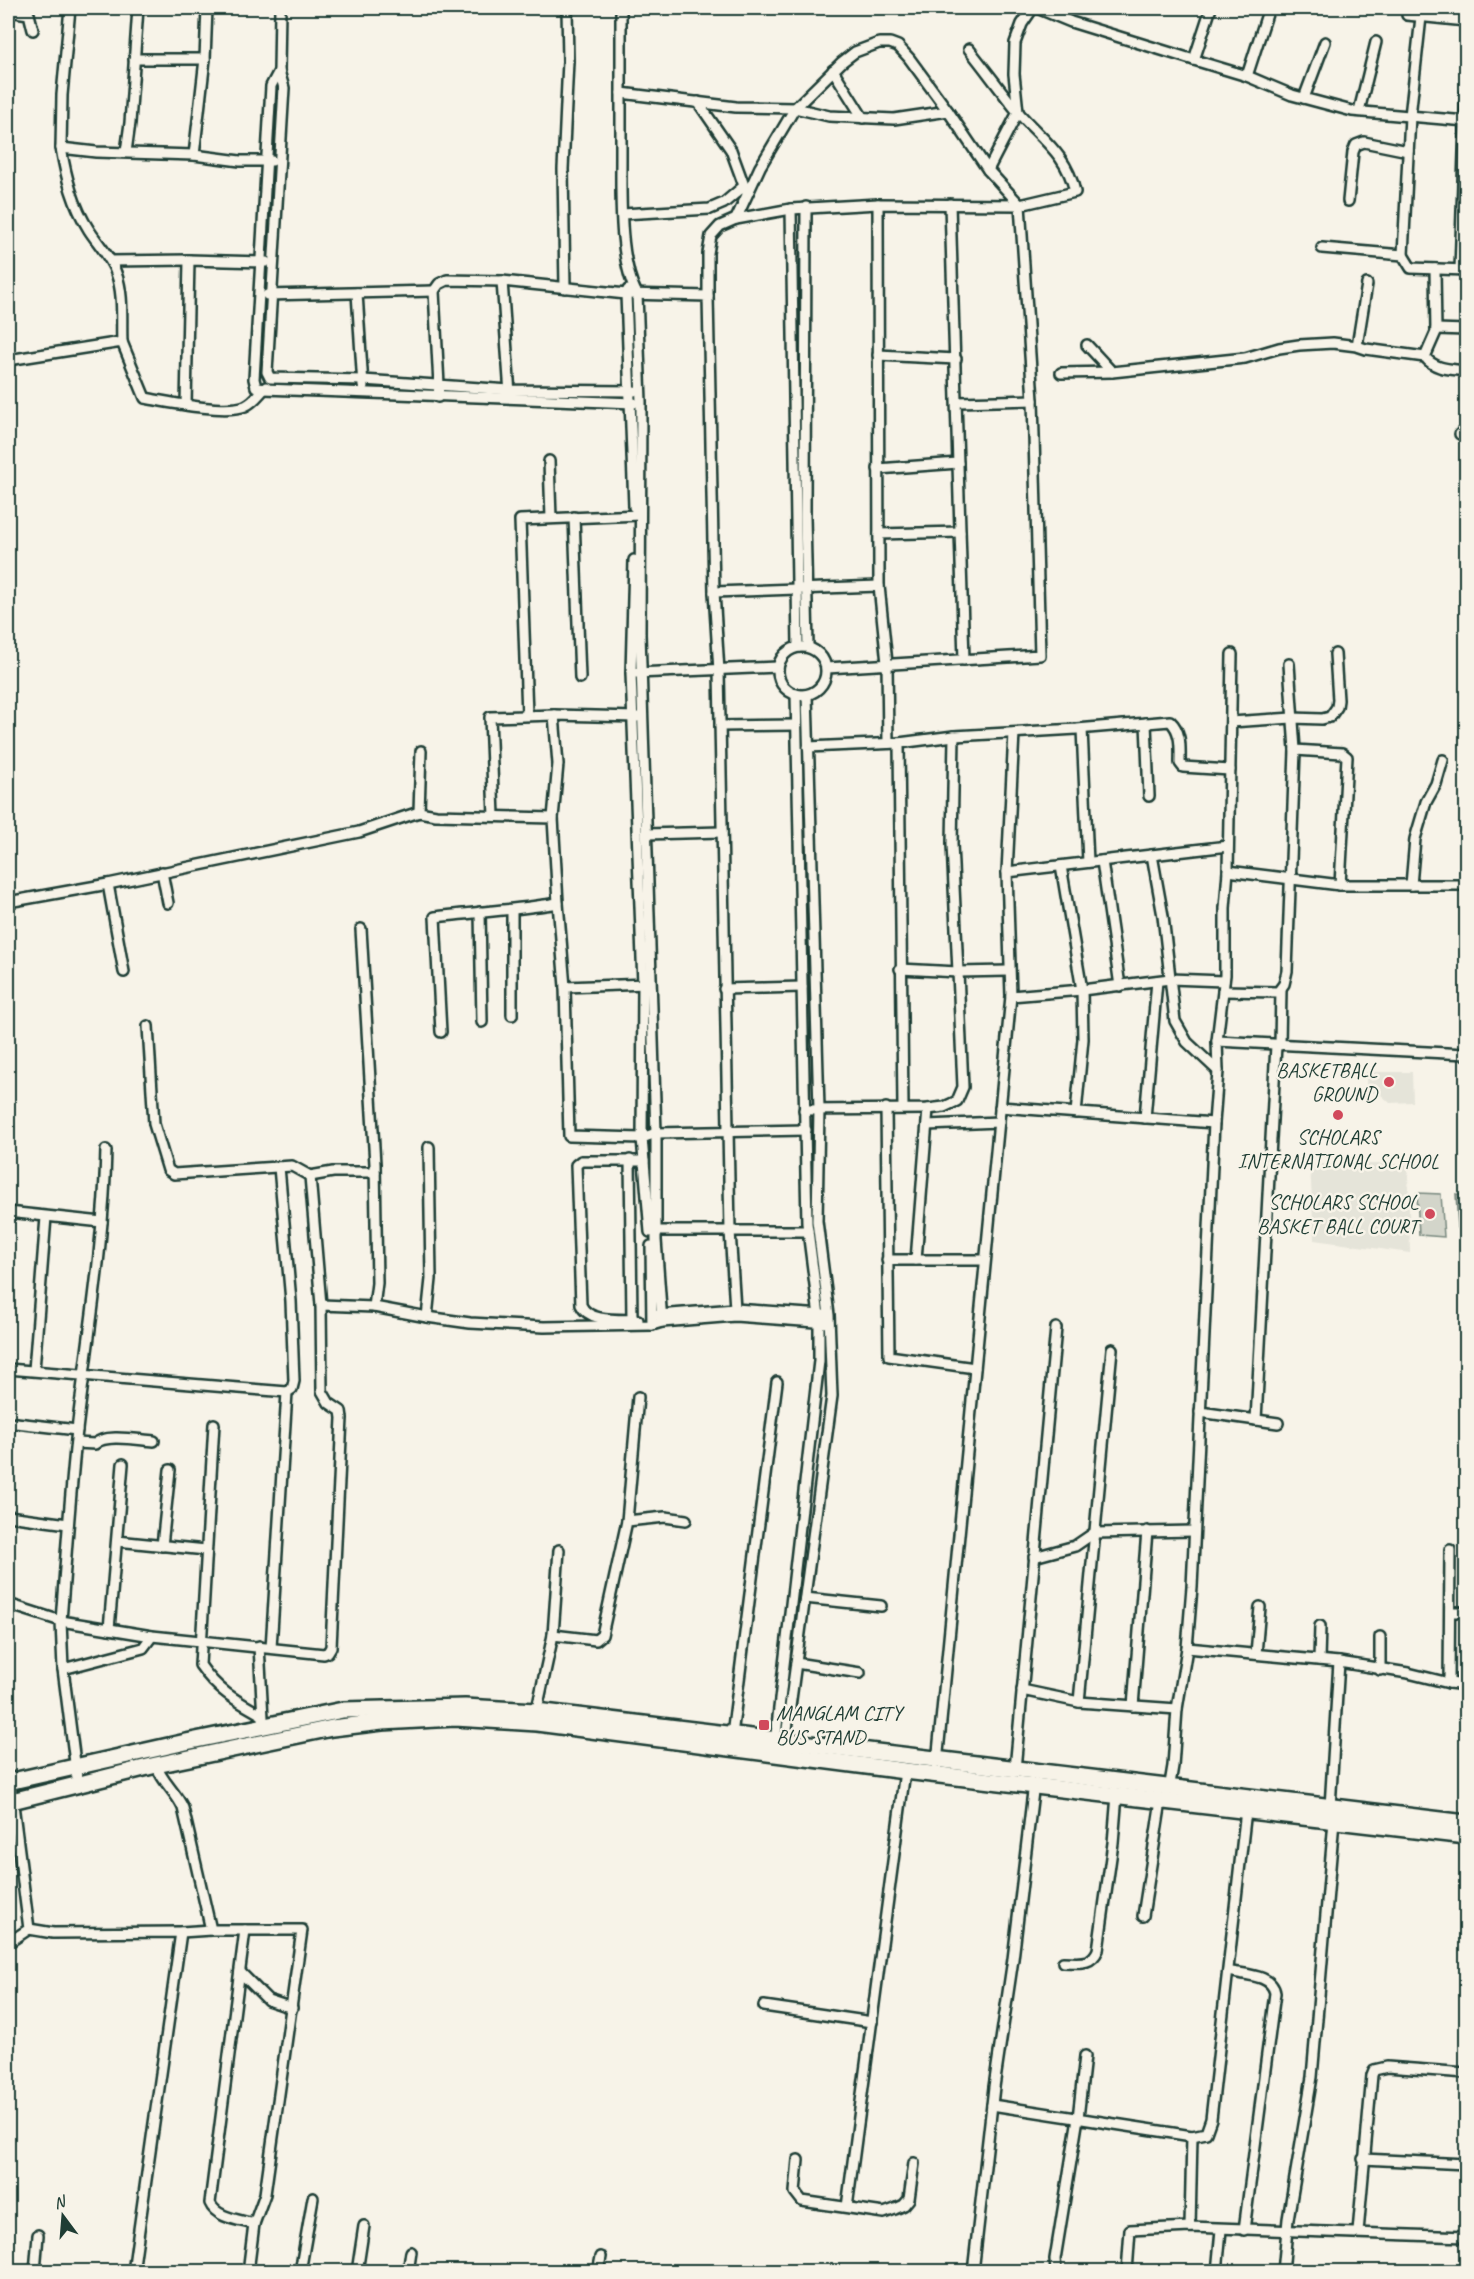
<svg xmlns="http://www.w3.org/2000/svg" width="1474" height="2279" viewBox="0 0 1474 2279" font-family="Caveat,sans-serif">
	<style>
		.built { fill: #e5e4d9 }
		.green { fill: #d3d5ca; stroke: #79897f; stroke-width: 1.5 }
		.water { fill: #a4ada3; stroke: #6f8077; stroke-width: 1.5 }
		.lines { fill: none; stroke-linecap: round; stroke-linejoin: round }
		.street-casing { stroke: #1f3d34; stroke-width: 14 }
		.primary-casing { stroke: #1f3d34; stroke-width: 20 }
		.street { stroke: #f7f3e8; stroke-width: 9 }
		.primary { stroke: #f7f3e8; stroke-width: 15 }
		.poi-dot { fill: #d1495b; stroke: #f7f3e8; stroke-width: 2 }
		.labels { text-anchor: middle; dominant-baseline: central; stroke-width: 5; stroke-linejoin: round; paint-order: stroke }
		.poi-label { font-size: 21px; fill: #1f3d34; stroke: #f7f3e8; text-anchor: end }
	</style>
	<rect width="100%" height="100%" fill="#f7f3e8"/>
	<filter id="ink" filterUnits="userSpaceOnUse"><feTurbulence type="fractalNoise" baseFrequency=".0167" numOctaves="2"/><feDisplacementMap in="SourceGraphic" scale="12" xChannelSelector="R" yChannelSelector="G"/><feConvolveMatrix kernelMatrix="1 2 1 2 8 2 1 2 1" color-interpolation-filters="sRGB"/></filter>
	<g filter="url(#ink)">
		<g class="built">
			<path d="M 1366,1072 L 1412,1072 L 1413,1102 L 1390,1103 L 1379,1093 L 1366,1093 Z"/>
			<path d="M 1310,1164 L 1408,1164 L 1410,1253 L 1314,1240 Z"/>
		</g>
		<path class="green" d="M 1417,1193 L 1441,1194 L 1444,1237 L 1419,1235 Z"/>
		<path class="water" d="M 1456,1194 L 1466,1196 L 1466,1230 L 1458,1228 Z"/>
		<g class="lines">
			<defs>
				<g id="street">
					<path d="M 70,8 L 62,95 L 61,148 L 96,152 L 194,155 L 240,161 L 272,161"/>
					<path d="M 280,8 L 279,71 L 284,88 L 267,372 L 270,378 L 363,380 L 510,390 L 634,391"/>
					<path d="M 621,8 C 621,58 621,108 621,159 C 621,197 619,261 637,294 L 641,402 L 640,634 L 656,1133 L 656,1240 L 662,1322"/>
					<path d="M 1037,8 L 1071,22 L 1194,60"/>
					<path d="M 1211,8 L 1194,60 L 1247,76 L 1292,95 L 1352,111 L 1466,121"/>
					<path d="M 1408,8 L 1407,15 L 1466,21"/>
					<path d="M 8,11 L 29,14 L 33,30"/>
					<path d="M 1459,20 L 1461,8"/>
					<path d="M 134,59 L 205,59"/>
					<path d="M 833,70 L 863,118"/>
					<path d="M 279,71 L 271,86 L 254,379 L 256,387 L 264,389 L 634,403"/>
					<path d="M 1247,76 L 1268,11"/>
					<path d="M 621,93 L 736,107 L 795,108 L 829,116 L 894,119 L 948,111"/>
					<path d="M 1304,98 L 1325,42"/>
					<path d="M 698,102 L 731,150 L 746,191"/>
					<path d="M 1359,111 L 1376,42"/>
					<path d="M 61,148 C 66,177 73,205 89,230 C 98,244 111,257 116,273 C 124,294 121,319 122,342"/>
					<path d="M 126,152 L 130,123 L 138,8"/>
					<path d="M 194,155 L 205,59 L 207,8"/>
					<path d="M 988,170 L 1018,112 L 1014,74 L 1015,43 L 1022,24 L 1033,8"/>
					<path d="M 1348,201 L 1353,152 L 1356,145 L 1364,142 L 1408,151"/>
					<path d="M 878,204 L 879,586 L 887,663 L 888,743"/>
					<path d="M 950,204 L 964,660"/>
					<path d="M 806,207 L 805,517 L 808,647"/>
					<path d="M 791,209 L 798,647"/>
					<path d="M 622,214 L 710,209 L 724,203 L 744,186"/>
					<path d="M 736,219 L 760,167 L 795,108 L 842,62 L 855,52 L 879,43 L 890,43 L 898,46 L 909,58 L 948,111 L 988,170 L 1020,205 L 1075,192 C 1067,154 1041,139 1017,111 C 1001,91 985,69 969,49"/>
					<path d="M 1322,248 L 1403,255 L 1411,268 L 1466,270"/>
					<path d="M 1403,255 L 1410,116 L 1421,17"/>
					<path d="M 111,261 L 189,260"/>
					<path d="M 1460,270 L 1466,93"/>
					<path d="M 502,281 L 510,394"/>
					<path d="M 1367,284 L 1357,346 L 1366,349 L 1425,357 C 1435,370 1451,369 1466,371"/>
					<path d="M 565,288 L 563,169 L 568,61 L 567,8"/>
					<path d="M 628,290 L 626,294 L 634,507"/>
					<path d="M 357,293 L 363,386"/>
					<path d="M 267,295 L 434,291"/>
					<path d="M 708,296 L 708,253 L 711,236 L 720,226 L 736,219 L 791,209 L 878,204 L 1020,205 L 1033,400 L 1040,655 L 827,668"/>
					<path d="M 1436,329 L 1466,330"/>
					<path d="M 1087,345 L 1112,372 L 1245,358 L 1279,348 L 1299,345 L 1333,343 L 1357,346"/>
					<path d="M 878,355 L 956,359"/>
					<path d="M 1425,357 L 1436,332 L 1435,269"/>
					<path d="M 8,360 L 122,342 L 145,398 C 168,402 224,414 245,406 C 254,402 259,394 266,387"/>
					<path d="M 1061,373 L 1112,372"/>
					<path d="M 438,397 L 439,385 L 434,291 L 439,284 L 447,280 L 502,281 L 626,294 L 708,296 L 714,592 L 719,671 L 730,1231 L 735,1309"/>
					<path d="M 958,402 L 1033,400"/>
					<path d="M 186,405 L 189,260 L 266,262"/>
					<path d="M 1460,434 L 1466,434"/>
					<path d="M 549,461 L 551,518"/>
					<path d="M 878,469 L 958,463"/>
					<path d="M 574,517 L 580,678"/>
					<path d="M 879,534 L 960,532"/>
					<path d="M 634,560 L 631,673 L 643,984 L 642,1138 L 650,1232"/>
					<path d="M 714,592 L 879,586"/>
					<circle cx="802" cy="671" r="24"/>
					<path d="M 636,673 L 778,667"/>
					<path d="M 527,715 L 520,520 L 640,515"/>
					<path d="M 1231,722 L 1292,718 L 1322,719 L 1330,717 L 1337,707 L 1338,700 L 1335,654"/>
					<path d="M 1146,723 L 1149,796"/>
					<path d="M 720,726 L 797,725"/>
					<path d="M 1082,729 L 1088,862"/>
					<path d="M 954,736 L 952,844 L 958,972 L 1008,971"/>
					<path d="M 899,743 L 903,1108"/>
					<path d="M 808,747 L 899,743 L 954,736 L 1077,729 L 1170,721 C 1182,732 1180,748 1180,763 L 1183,767 L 1230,770"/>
					<path d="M 1295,750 L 1342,753 L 1347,757 L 1340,885"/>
					<path d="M 421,751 L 419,812 L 436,815 L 553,818 L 558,903 L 565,987 L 569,1136 L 642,1138 L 656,1133 L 806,1130"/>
					<path d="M 494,816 L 490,717 L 554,715"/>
					<path d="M 553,818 L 558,764 L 554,715 L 637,717"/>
					<path d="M 646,834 L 722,832"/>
					<path d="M 1152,855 L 1163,916 L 1175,1021 L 1187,1042 L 1218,1071"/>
					<path d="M 1102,861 L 1120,986"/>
					<path d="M 1061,866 L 1082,990 L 1083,1039 L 1076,1113"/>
					<path d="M 1228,871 L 1340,885 L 1466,885"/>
					<path d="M 162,872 L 168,903"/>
					<path d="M 1007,872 L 1228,846"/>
					<path d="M 108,884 L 124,972"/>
					<path d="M 1411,885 L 1415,839 L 1426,802 L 1436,784 L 1443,760"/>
					<path d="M 8,902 L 108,884 L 359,832 L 419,812"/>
					<path d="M 512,911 L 512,1015"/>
					<path d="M 480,912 L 482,1022"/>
					<path d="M 361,929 L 375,1164 L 377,1283 L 374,1307"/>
					<path d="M 565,987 L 647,984"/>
					<path d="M 724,989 L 802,987"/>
					<path d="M 1223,991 L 1278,992 L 1284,984 L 1287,971 L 1295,750 L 1289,664"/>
					<path d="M 1011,996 L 1082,990 L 1170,979 L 1224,981"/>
					<path d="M 148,1026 L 154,1124 L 168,1170 L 174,1174 L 292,1166 L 310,1176 L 321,1305"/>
					<path d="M 441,1032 L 435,917 C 476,912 517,910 558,903"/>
					<path d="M 1217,1041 L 1466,1054"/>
					<path d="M 1280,1045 L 1281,989"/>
					<path d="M 1000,1107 L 1214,1123"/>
					<path d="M 886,1108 L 889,1356 L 975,1368"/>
					<path d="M 804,1110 L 928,1109 L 944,1107 L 957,1101 L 963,1087 L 958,972 L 900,969"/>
					<path d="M 1145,1118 L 1157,981"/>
					<path d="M 927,1125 L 999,1122"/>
					<path d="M 106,1150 C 104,1244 88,1337 77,1430 C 70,1494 66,1557 61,1621 L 152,1636 L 324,1654 L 328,1652 L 331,1647 L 342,1418 L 341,1411 L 329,1403 L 322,1391 L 321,1305 L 374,1307 L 427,1317 L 470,1323 L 544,1327 L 652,1325 L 662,1322 L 735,1316 L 829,1323"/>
					<path d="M 630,1160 L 632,1319"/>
					<path d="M 310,1176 L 333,1172 L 375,1172"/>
					<path d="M 8,1212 L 102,1222"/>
					<path d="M 651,1231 L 808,1231"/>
					<path d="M 651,1246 L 652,1325"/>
					<path d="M 887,1260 L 985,1260"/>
					<path d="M 916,1260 L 928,1109"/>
					<path d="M 658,1315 L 735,1309 L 823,1315"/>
					<path d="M 427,1317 L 431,1279 L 429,1147"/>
					<path d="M 638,1320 C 620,1319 589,1323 581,1305 L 576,1165 L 581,1161 L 644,1161"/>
					<path d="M 8,1369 L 287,1392 L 292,1389 L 294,1381 L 291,1301 L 279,1167"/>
					<path d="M 34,1370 L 46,1217"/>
					<path d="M 1200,1412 L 1278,1423"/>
					<path d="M 1256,1420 L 1276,1045"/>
					<path d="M 214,1424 L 200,1665 C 218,1691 235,1700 262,1715"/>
					<path d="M 8,1432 L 10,1425 L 16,1423 L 77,1430"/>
					<path d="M 76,1443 L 95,1444 C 105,1433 138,1440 154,1441"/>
					<path d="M 8,1516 L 68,1524"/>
					<path d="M 627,1521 L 638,1397"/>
					<path d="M 117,1541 L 206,1550"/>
					<path d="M 162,1546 L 170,1470"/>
					<path d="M 1450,1550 L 1449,1683 L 1466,1685"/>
					<path d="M 1034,1557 L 1075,1546 L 1094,1533 L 1194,1531"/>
					<path d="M 805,1598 L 881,1606"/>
					<path d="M 8,1604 L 61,1621 L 63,1669 L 78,1786"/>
					<path d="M 1450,1612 L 1466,1612"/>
					<path d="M 109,1629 L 123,1464"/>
					<path d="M 553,1635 L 559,1550"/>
					<path d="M 259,1646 L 263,1718"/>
					<path d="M 271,1648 L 287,1392"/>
					<path d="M 1187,1648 L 1339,1662 L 1408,1673 L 1449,1683"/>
					<path d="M 1256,1654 L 1260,1607"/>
					<path d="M 1319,1660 L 1320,1626"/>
					<path d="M 796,1663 L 860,1673"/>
					<path d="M 63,1669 L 143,1648 L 152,1636"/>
					<path d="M 1380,1670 L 1380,1637"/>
					<path d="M 1022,1690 L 1079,1702 L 1177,1709"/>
					<path d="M 1079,1702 L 1112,1349"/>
					<path d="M 1133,1706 L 1147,1531"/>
					<path d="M 536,1714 L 553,1635 L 596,1640 L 602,1635 L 627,1521 L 665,1517 L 686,1520"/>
					<path d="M 732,1735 L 777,1382"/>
					<path d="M 775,1743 L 819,1361 L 819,1316 L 807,1223 L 796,694"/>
					<path d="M 785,1744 L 832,1396 L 829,1315 L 817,1221 L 819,1109 L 807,695"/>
					<path d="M 937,1763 L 1011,996 L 1007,872 L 1014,733"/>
					<path d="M 156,1765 C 162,1782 176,1792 183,1808 L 211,1930 L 302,1930 L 265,2194 L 254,2224"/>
					<path d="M 1015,1769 L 1056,1328"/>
					<path d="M 1169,1790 L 1173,1766 L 1177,1709 L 1187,1648 L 1192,1587 L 1214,1123 L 1218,1071 L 1217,1041 L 1225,975 L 1225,908 L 1228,871 L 1232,654"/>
					<path d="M 1330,1807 L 1339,1662"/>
					<path d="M 1143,1916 L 1161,1801"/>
					<path d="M 29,1929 L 53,1933 L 181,1932 L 133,2272"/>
					<path d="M 245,1930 L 210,2203 C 216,2218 240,2220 254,2224 L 248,2272"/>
					<path d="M 181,1932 L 211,1930"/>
					<path d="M 8,1943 L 29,1929 L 10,1781"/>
					<path d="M 1063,1962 C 1078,1962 1091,1966 1098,1950 L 1113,1843 L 1117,1795"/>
					<path d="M 1228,1971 C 1244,1975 1272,1974 1275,1993 L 1244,2230"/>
					<path d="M 240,1972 L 268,2000 L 292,2008"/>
					<path d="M 764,2006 L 872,2022"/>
					<path d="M 992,2105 L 1192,2136 L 1206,2133 L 1211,2119 L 1246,1810"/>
					<path d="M 1363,2159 L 1466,2164"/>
					<path d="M 798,2160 L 795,2192 L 802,2201 L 884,2213 L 895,2209 L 904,2205 L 909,2199 L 914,2163"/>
					<path d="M 847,2207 L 905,1771"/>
					<path d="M 1190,2227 L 1192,2136"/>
					<path d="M 1358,2232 L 1372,2075 L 1374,2070 L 1387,2067 L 1466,2073"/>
					<path d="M 35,2272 L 38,2235"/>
					<path d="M 300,2272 L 313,2198"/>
					<path d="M 357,2272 L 364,2226"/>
					<path d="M 408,2272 L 411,2252"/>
					<path d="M 598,2272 L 601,2257"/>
					<path d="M 973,2272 L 994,2087 L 1013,1959 L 1034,1783"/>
					<path d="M 1056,2272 L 1055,2259 L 1078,2118 L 1085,2056"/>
					<path d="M 1127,2272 L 1130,2230 L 1190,2227 L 1466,2237"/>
					<path d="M 1217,2272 L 1221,2230"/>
					<path d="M 1283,2272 L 1288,2219 L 1312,2077 L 1334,1821"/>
				</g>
				<g id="primary">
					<path d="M 8,1782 L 186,1742 L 343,1710 L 465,1707 L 536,1711 L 1466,1823"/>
					<path d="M 8,1802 L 156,1765 L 332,1728 L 382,1722 L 455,1718 L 537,1723 L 905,1771 L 1466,1836"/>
				</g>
			</defs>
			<use href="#street" class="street-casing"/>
			<use href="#primary" class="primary-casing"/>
			<use href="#street" class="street"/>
			<use href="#primary" class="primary"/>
		</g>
	</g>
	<g class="poi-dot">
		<circle cx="1389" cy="1082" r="6"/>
		<circle cx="1338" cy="1115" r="6"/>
		<circle cx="1430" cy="1214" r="6"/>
		<rect x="758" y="1719" width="12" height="12" rx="3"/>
	</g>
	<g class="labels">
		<g class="poi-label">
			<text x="1377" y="1070">BASKETBALL<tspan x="1377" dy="24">GROUND</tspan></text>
			<text x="1338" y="1137" text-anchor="middle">SCHOLARS<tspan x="1338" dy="24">INTERNATIONAL SCHOOL</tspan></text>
			<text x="1418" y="1202">SCHOLARS SCHOOL<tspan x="1418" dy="24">BASKET BALL COURT</tspan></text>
			<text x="776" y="1713" text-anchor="start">MANGLAM CITY<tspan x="776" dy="24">BUS STAND</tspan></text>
		</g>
	</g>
	<rect width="1474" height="2279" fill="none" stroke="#f7f3e8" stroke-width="30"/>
	<rect x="15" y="15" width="1444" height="2249" fill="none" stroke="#1f3d34" stroke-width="2" filter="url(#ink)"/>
	<g transform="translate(63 2216) rotate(344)" stroke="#f7f3e8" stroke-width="4.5" paint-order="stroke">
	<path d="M0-4.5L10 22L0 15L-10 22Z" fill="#1f3d34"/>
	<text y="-9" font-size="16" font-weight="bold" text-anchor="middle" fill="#1f3d34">N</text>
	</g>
</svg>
